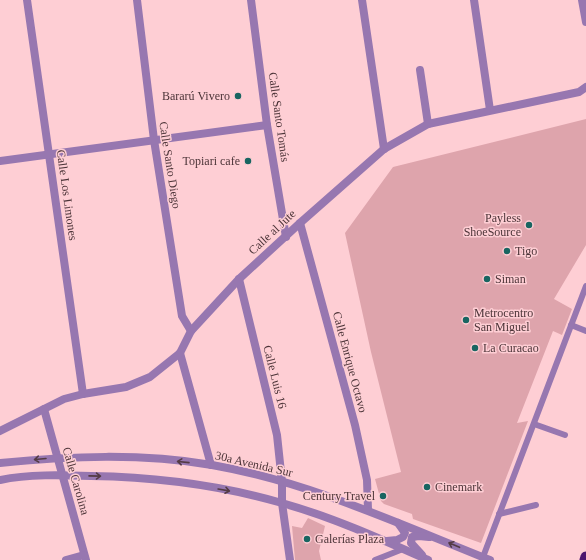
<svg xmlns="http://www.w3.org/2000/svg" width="586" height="560" viewBox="0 0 586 560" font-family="Georgia,serif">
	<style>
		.building { fill: #dea4ac }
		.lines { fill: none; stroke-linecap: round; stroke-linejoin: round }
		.service { stroke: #9777b0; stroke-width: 6 }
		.minor { stroke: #9777b0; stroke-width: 8 }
		.tertiary { stroke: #9777b0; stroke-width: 8 }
		.trunk { stroke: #4d146e; stroke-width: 11 }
		.oneway { stroke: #543b44 }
		.poi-dot { fill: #186561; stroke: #feced4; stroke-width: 1.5 }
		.labels { text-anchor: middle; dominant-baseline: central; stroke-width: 3; stroke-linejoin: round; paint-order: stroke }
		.poi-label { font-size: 12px; fill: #4c3438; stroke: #feced4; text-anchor: start }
		.street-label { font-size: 12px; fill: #4c3438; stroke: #feced4 }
	</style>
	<rect width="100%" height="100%" fill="#feced4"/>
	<g class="building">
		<path d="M 586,119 L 586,245 L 554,299 L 572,309 L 562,335 L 553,331 L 517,423 L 528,421 L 481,543 L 413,519 L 412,514 L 384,504 L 381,501 L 375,479 L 401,472 L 371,352 L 345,233 L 393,167 Z"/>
		<path d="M 308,518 L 325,526 L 319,551 L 321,560 L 295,560 L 292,526 L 302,528 Z"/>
	</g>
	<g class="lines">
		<g class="service">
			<path d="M 571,325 L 586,331"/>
			<path d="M 534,424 L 565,435"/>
			<path d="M 499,514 L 536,505"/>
			<path d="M 483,557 L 586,286"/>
			<path d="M 375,560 L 403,549"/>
		</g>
		<g class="minor">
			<path d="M 27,0 L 83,394"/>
			<path d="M 137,0 L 154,140 L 182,316 L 191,331"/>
			<path d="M 251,0 L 267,125 L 286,237"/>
			<path d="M 362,0 L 384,149"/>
			<path d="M 474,0 L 490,110"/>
			<path d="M 582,0 L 586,22"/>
			<path d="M 420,70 L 428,124"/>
			<path d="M 0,161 L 267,125"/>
			<path d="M 300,223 L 355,425 L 367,480 L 368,510"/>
			<path d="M 239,279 L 277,435 L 282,482 L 282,503 L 290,560"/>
			<path d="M 180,353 L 211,465"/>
			<path d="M 44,409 L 86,560"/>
			<path d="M 0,431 L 64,399 L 83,394 L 126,387 L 150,377 L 180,353 L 191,331 L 239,279 L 300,223 L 384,149 L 428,124 L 579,92 L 586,87"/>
			<path d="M 66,560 L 84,555"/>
		</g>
		<g class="tertiary">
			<path d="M 0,463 C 71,456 141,453 212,465 C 309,482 399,524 490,560"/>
			<path d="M 0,480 C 28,474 62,475 91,476 C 155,477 220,485 282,503 C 332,517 381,539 428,560"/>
			<path d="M 387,541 L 397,540 L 403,537 L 405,533 L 398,523"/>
			<path d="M 422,555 L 411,543 L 412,537 L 419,536 L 429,537"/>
		</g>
		<path class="trunk" d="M 585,560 L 586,557"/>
	</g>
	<defs><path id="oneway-shaft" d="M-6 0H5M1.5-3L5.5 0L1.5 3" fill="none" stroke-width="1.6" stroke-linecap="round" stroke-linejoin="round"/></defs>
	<g class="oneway">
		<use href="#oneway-shaft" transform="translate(40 459) rotate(175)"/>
		<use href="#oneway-shaft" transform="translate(183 462) rotate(-174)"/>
		<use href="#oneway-shaft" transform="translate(95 476) rotate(1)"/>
		<use href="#oneway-shaft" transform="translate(224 490) rotate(10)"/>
		<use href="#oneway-shaft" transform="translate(454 545) rotate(-157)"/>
	</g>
	<g class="poi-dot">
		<circle cx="238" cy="96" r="4"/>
		<circle cx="248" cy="161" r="4"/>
		<circle cx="529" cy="225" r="4"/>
		<circle cx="507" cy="251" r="4"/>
		<circle cx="487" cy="279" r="4"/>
		<circle cx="466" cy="320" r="4"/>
		<circle cx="475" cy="348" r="4"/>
		<circle cx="427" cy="487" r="4"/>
		<circle cx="383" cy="496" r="4"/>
		<circle cx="307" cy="539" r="4"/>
	</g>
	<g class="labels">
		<g class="poi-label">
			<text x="230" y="96" text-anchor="end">Bararú Vivero</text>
			<text x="240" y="161" text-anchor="end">Topiari cafe</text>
			<text x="521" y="218" text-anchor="end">Payless<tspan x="521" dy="14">ShoeSource</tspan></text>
			<text x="515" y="251">Tigo</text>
			<text x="495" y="279">Siman</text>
			<text x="474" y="313">Metrocentro<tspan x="474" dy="14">San Miguel</tspan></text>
			<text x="483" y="348">La Curacao</text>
			<text x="435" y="487">Cinemark</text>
			<text x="375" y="496" text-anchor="end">Century Travel</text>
			<text x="315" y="539">Galerías Plaza</text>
		</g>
		<g class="street-label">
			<text transform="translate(279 117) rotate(82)">Calle Santo Tomás</text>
			<text transform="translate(170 165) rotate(81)">Calle Santo Diego</text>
			<text transform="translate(67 195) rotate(82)">Calle Los Limones</text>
			<text transform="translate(272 232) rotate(-43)">Calle al Jute</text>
			<text transform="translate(350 362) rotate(75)">Calle Enrique Octavo</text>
			<text transform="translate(275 377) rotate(76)">Calle Luis 16</text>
			<text transform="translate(254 464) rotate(13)">30a Avenida Sur</text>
			<text transform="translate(76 481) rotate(74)">Calle Carolina</text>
		</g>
	</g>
</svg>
